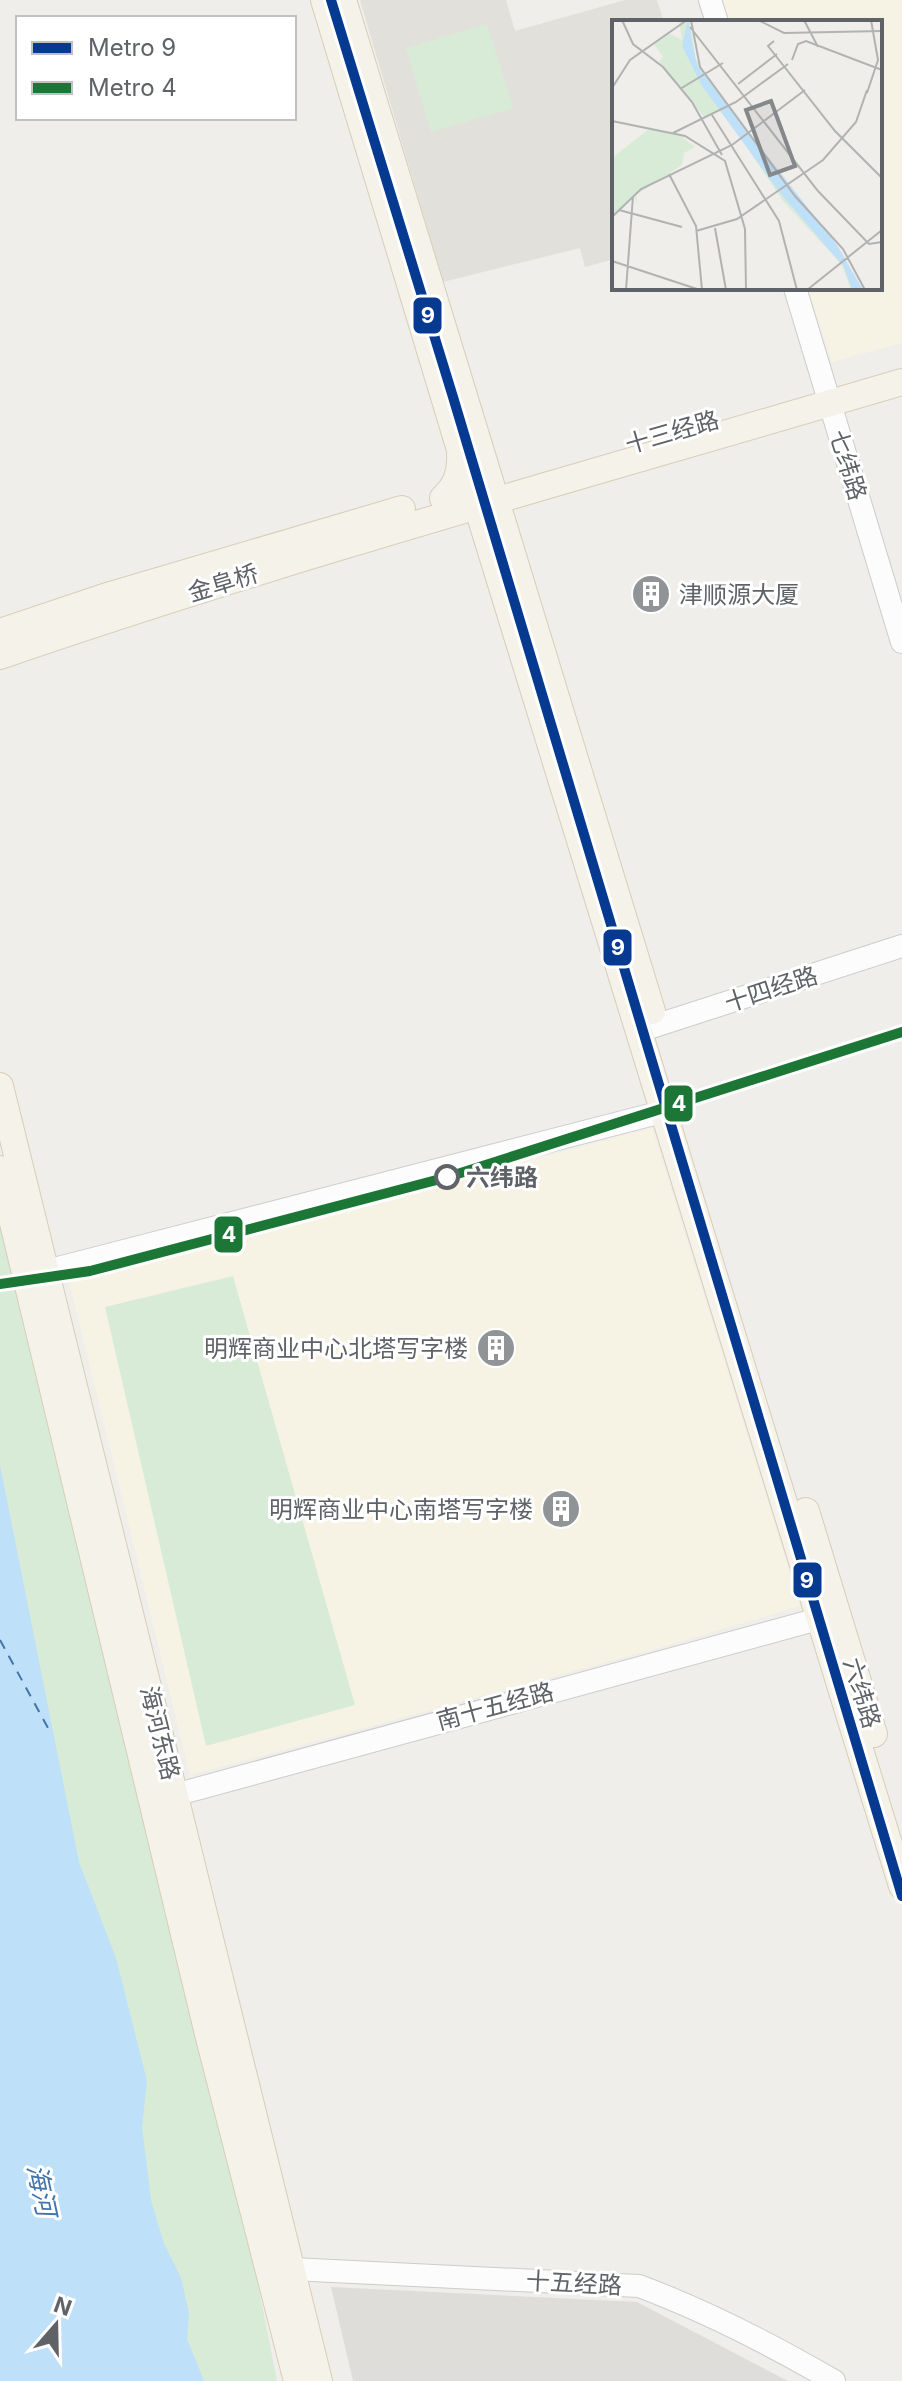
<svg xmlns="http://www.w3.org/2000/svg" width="902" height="2381" viewBox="0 0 902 2381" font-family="Inter,'Noto Sans SC',sans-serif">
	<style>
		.commercial { fill: #f7f3e4 }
		.industrial { fill: #dfddda }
		.education { fill: #e2e0da }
		.green { fill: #d8ebd6 }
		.water { fill: #bfe0f9 }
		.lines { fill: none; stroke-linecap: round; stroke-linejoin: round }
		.ferry { stroke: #4174aa; stroke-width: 2; stroke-dasharray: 10 8; stroke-linecap: butt }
		.minor-casing { stroke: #cbcccc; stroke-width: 24 }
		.major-casing { stroke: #d7ceb8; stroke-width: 28 }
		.minor { stroke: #fdfcfc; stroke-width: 22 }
		.major { stroke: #f4f2e9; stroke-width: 26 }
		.metro-1-casing { stroke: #fff; stroke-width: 16 }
		.metro-2-casing { stroke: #fff; stroke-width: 16 }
		.metro-1 { stroke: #063a91; stroke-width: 10 }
		.metro-2 { stroke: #1c7736; stroke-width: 10 }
		.stop-dot { fill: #fff; stroke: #5f6368; stroke-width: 4 }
		.labels { text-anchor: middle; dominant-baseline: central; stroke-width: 6; stroke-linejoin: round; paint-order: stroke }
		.street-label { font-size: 24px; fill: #5f6368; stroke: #fff }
		.poi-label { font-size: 24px; fill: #5f6368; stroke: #fff; text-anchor: end }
		.stop-label { font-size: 24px; font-weight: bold; fill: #5f6368; stroke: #fff; text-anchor: start }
		.water-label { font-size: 26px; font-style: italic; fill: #4174aa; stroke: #fff }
		.inset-river { fill: none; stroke: #bfe0f9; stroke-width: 4 }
		.inset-road { fill: none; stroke: #b1b2b2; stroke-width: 2 }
		.view { fill: #84888a; fill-opacity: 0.15; stroke: #84888a; stroke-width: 4 }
		.inset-edge { fill: none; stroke: #5f6368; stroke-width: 4 }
		.line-badge { stroke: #fff; stroke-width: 3 }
		.badge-label { font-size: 22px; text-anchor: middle; font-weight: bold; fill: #fff }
	</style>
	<rect width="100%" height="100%" fill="#efeeea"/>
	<g class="commercial">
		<path d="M 712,0 L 902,0 L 902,343 L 832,362 L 808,288 L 880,288 L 880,22 L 720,22 Z"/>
		<path d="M 652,1128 L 800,1606 L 655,1649 L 190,1775 L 69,1281 Z"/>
	</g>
	<path class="industrial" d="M 331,2287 L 637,2302 L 788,2381 L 353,2381 Z"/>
	<path class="education" d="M 360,0 L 506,0 L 515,31 L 625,0 L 657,0 L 664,22 L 614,22 L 614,259 L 585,267 L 580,248 L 443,282 Z"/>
	<g class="green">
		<path d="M 487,24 L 513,108 L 431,132 L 406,48 Z"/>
		<path d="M 0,1216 L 254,2264 L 277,2381 L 0,2381 Z"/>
		<path d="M 233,1276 L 355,1705 L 206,1746 L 105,1307 Z"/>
	</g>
	<path class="water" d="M 0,1465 L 79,1862 L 116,1958 L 147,2081 L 142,2127 L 151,2200 L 163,2241 L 181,2278 L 189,2313 L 187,2339 L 204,2381 L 0,2381 Z"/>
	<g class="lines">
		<path class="ferry" d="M 0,1640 L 48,1728"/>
		<defs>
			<g id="minor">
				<path d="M 710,0 L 717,22"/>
				<path d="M 795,288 L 902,642"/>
				<path d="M 639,1031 L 902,946"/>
				<path d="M 31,1275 L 681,1107"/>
				<path d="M 160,1799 L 833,1615"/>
				<path d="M 292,2269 L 639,2286 C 706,2311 772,2345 834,2381"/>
			</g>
			<g id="major">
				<path d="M 324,0 L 477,506 L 902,1886"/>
				<path d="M 343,0 L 652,1011"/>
				<path d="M 443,498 C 456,486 461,473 460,455"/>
				<path d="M 0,632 L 104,597 L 402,509"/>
				<path d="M 0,656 C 297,554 601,471 902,382"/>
				<path d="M 0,1086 L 319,2381"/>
				<path d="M 0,1169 L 208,2034 L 297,2381"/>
				<path d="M 806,1511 L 874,1734"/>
			</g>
		</defs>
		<use href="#minor" class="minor-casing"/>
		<use href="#major" class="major-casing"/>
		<use href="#minor" class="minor"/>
		<use href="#major" class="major"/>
		<defs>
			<path id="metro-1" d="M 331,0 L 453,397 L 902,1896"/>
			<path id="metro-2" d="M 0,1284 L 90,1271 L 448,1177 L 902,1032"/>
		</defs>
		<use href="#metro-1" class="metro-1-casing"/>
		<use href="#metro-2" class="metro-2-casing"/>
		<use href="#metro-1" class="metro-1"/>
		<use href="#metro-2" class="metro-2"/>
	</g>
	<defs>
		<symbol id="building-disc" viewBox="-11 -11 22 22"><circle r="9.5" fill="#919496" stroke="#fff"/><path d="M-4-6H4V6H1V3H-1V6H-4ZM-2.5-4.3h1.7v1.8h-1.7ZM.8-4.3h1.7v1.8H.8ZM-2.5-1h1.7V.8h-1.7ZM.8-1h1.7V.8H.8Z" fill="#fff"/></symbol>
	</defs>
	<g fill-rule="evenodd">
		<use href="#building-disc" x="629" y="572" width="44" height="44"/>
		<use href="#building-disc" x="474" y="1326" width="44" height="44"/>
		<use href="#building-disc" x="539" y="1487" width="44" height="44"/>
	</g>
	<circle class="stop-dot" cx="447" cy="1177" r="11"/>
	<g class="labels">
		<g class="street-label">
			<text transform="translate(672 432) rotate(-16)">十三经路</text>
			<text transform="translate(848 465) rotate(73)">七纬路</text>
			<text transform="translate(223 583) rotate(-17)">金阜桥</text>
			<text transform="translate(771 989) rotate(-18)">十四经路</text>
			<text transform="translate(862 1693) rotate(73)">六纬路</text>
			<text transform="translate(495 1706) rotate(-15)">南十五经路</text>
			<text transform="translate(160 1733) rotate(76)">海河东路</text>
			<text transform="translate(574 2283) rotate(3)">十五经路</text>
		</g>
		<g class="poi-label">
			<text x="679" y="594" text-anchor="start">津顺源大厦</text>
			<text x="468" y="1348">明辉商业中心北塔写字楼</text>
			<text x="533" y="1509">明辉商业中心南塔写字楼</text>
		</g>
		<g class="stop-label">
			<text x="466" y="1177">六纬路</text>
		</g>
		<g class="water-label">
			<text transform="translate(42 2190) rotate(78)">海河</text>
		</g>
	</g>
	<g transform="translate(612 20)">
		<rect width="270" height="270" fill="#efeeea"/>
		<path d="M 67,0 L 78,0 L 83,38 L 252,270 L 239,270 L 230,245 L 171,181 L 120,105 L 107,90 L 93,98 L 47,41 L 51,37 L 42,24 L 56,13 L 70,20 ZM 37,109 L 70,117 L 83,127 L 72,133 L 70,145 L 24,175 L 26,185 L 22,176 L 0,197 L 0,138 Z" fill="#d8ebd6"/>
		<path d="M 76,0 L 85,46 L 225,225 L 251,270 L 240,270 L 232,247 L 168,173 L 90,66 L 70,26 Z" fill="#bfe0f9"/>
		<path class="inset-river" d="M 74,18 L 86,53M 89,58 L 109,85"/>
		<path class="inset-road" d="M 10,0 L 21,24 L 51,47 L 80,82 L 110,135M 79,0 L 88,47 L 183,176 L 231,229 L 253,270M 146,0 L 172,13 L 270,11M 192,0 L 206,27M 78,7 L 206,171 L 257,224 L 270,222M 162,21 L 156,26 L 223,111 L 270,158M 180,40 L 186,24 L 194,21 L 270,50M 126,64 L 165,34M 0,68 L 18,40 L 75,0M 68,69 L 111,43M 255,73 L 266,40 L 259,0M 100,95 L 167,201 L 185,270M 0,101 L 73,116 L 113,141 L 133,209 L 134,270M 61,113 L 124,82 L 176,44M 57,154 L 84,206 L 90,270M 7,190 L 70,207M 0,197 L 29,169 L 120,125 L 193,70M 103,208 L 114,270M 84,211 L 125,199 L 211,140 L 244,102 L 255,70M 0,241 L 88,270M 14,270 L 21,176M 195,270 L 270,210"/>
		<path class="view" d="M 159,81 L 183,146 L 158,155 L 134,90 Z"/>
		<rect width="270" height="270" class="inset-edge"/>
	</g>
	<g class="line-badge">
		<rect x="412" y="296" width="31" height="39" rx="8" fill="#063a91"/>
		<rect x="602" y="928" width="31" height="39" rx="8" fill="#063a91"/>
		<rect x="663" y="1084" width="31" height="39" rx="8" fill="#1c7736"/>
		<rect x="213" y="1215" width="31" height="39" rx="8" fill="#1c7736"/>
		<rect x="792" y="1561" width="31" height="38" rx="8" fill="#063a91"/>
	</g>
	<g class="badge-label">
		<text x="428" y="323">9</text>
		<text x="618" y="955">9</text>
		<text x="679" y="1111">4</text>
		<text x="229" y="1242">4</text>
		<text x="807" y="1588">9</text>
	</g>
	<rect x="16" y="16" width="280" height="104" fill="#ffffff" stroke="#bfc1c3" stroke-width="2"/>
	<rect x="32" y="42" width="40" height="12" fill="#063a91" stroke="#bfc1c3" stroke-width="2"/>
	<text x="88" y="56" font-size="24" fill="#5f6368">Metro 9</text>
	<rect x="32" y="82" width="40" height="12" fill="#1c7736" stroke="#bfc1c3" stroke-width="2"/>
	<text x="88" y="96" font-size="24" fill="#5f6368">Metro 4</text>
	<g transform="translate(56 2325) rotate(20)" stroke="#ffffff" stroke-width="6" paint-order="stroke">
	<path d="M0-6L14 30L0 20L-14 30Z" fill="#5f6368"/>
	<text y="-12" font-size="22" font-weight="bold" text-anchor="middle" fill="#5f6368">N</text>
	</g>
</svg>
